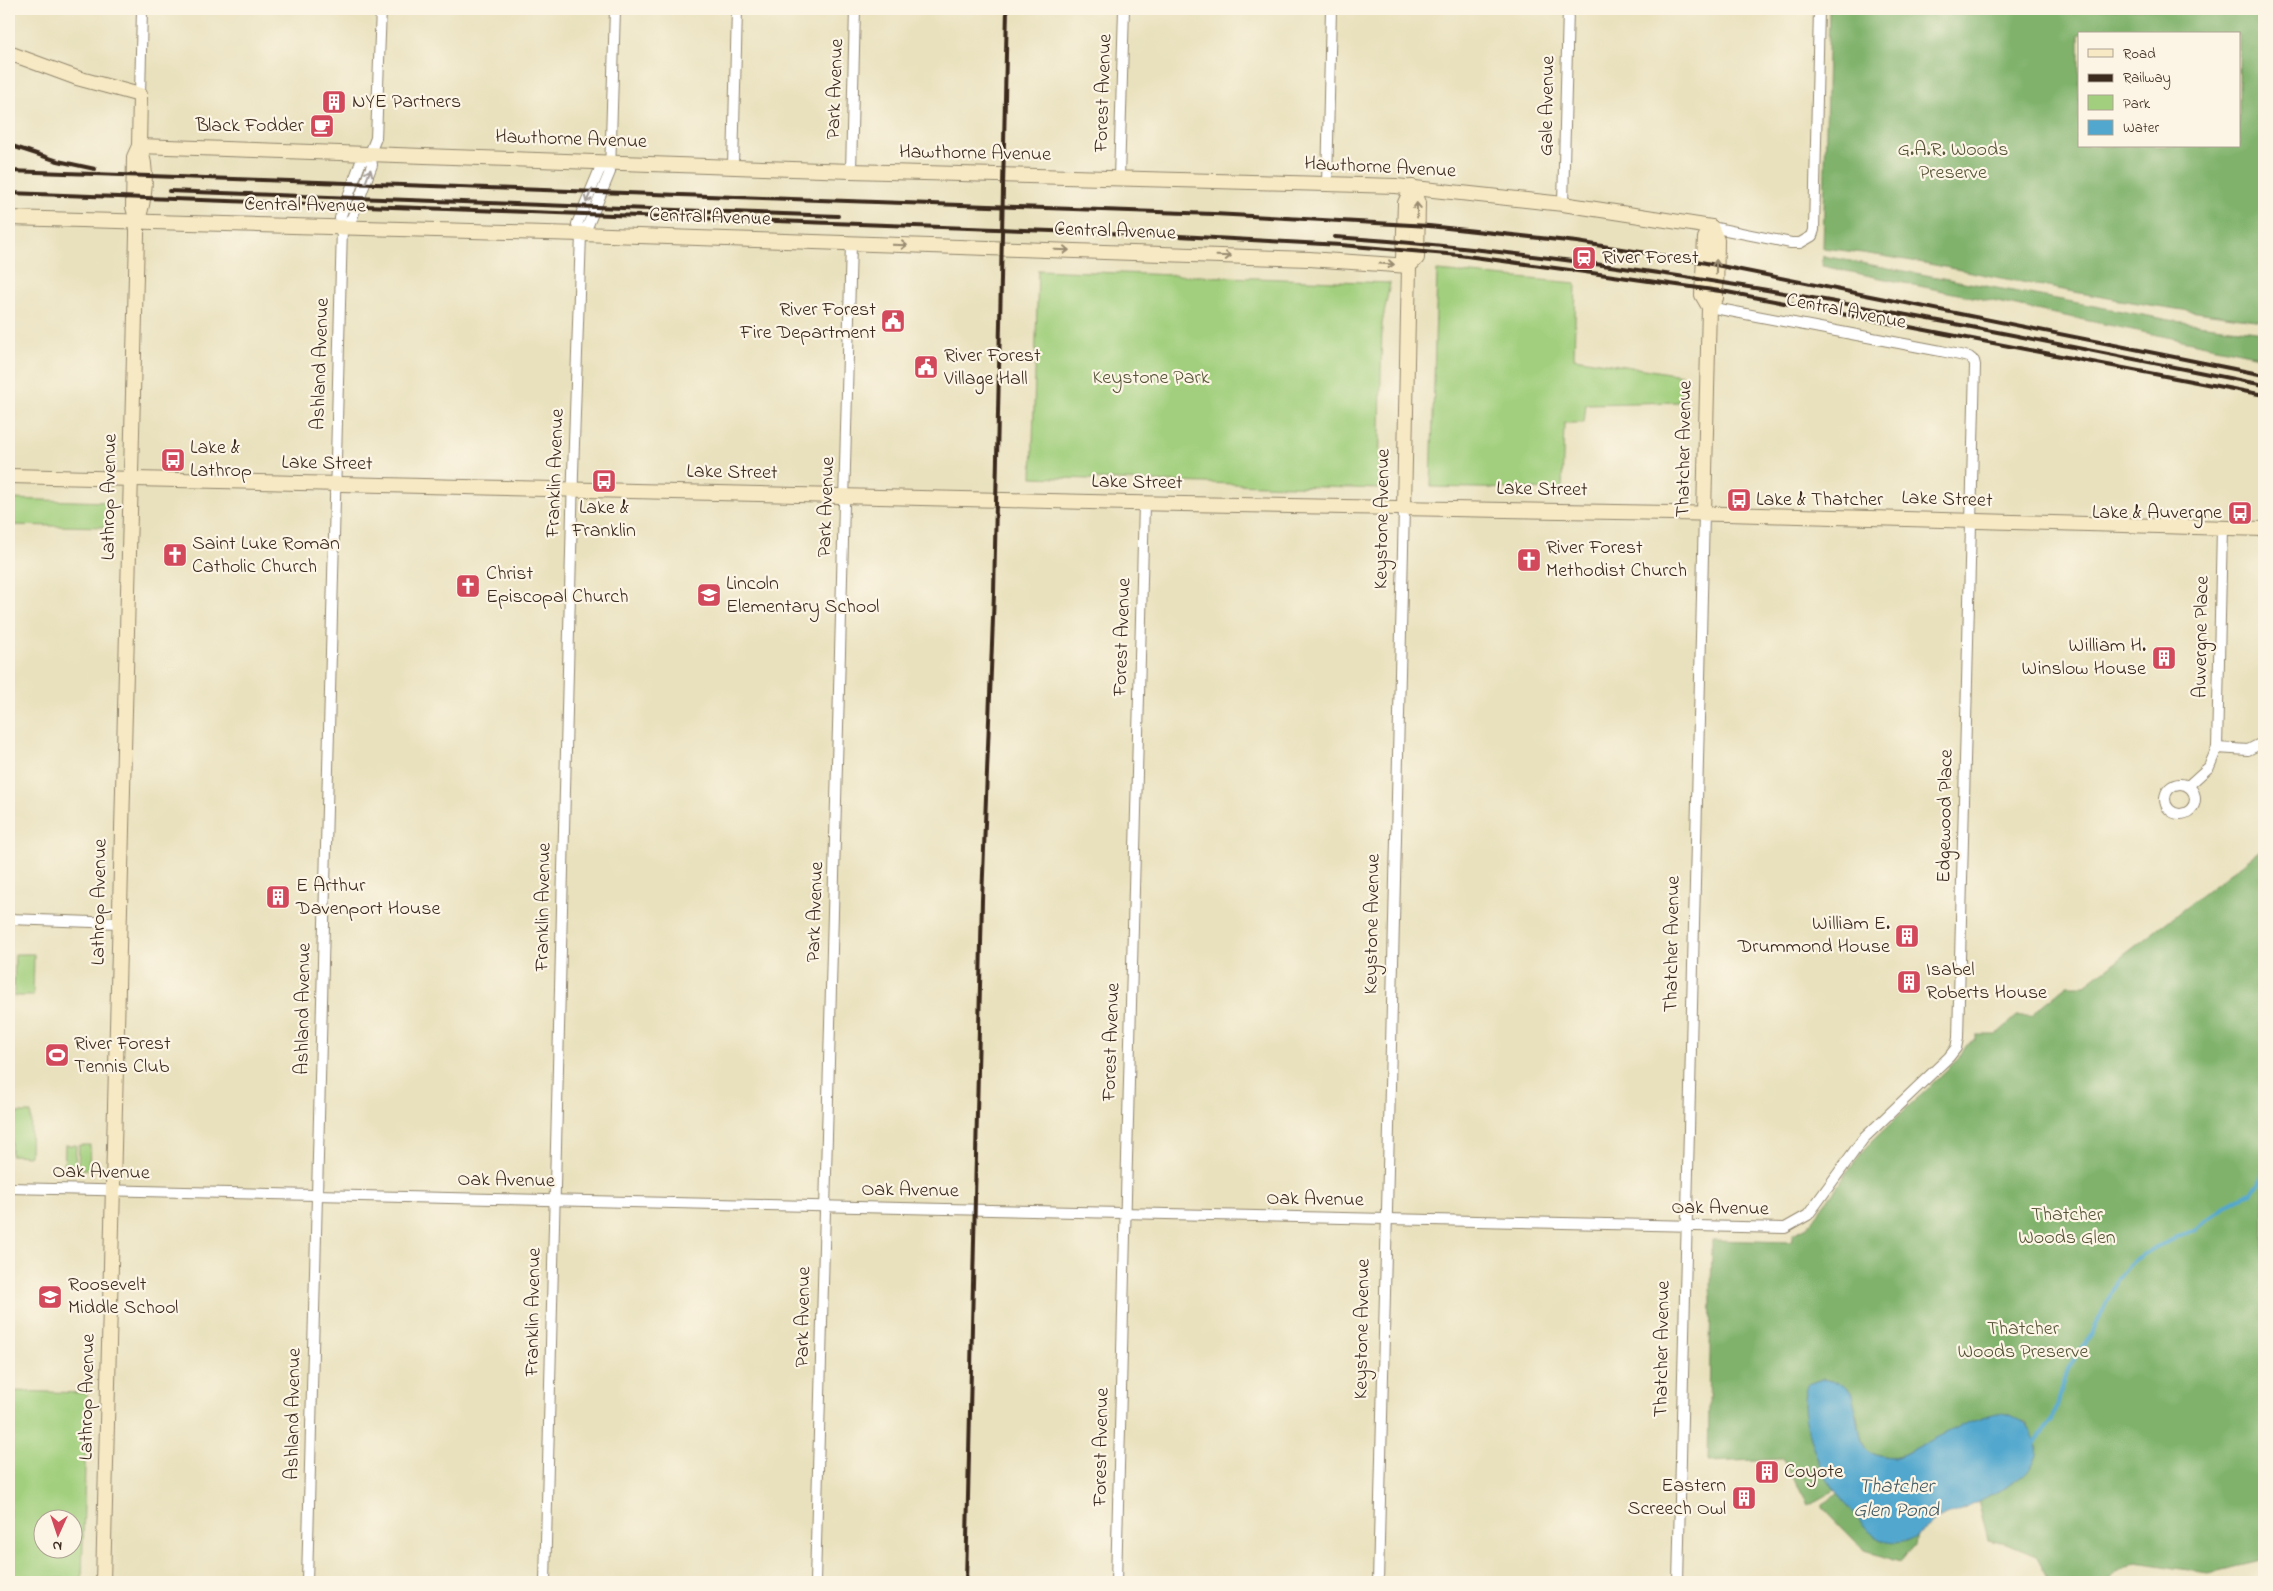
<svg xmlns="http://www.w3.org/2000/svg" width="2273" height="1591" viewBox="0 0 2273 1591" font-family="'Indie Flower',sans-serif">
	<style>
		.green { fill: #a1cf7d; stroke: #6e7c4e; fill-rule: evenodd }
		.forest { fill: #80b26c; stroke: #5e6e45; fill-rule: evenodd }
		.water { fill: #51a7ce; stroke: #466876 }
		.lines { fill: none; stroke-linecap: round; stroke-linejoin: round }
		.stream { stroke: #51a7ce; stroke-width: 4 }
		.street-casing { stroke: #92866e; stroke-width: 12 }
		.secondary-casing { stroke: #92866e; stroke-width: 16 }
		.street { stroke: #fff; stroke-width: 10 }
		.secondary { stroke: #f6e9c3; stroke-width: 14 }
		.rail { stroke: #3b2a1e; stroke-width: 4 }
		.oneway { stroke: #a79f9a }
		.oneway2 { stroke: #988a70 }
		.labels { text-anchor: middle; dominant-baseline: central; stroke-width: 4.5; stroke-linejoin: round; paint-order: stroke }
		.street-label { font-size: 20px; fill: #3b2a1e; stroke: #fcf5e5 }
		.poi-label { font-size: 20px; fill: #3b2a1e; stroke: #fcf5e5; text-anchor: start }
		.park-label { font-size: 20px; fill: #545336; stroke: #fcf5e5 }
		.water-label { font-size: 21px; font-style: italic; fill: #445c64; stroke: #fcf5e5 }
	</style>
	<rect width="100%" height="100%" fill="#fcf5e5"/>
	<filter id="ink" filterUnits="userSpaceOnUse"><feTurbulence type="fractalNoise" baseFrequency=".02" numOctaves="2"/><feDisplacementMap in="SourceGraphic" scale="10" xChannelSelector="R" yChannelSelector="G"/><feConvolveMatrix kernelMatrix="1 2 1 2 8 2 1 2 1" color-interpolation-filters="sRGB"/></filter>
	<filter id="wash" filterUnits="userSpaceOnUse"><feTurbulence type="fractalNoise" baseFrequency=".0096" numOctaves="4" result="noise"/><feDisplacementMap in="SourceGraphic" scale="20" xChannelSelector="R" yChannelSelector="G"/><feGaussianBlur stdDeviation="1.12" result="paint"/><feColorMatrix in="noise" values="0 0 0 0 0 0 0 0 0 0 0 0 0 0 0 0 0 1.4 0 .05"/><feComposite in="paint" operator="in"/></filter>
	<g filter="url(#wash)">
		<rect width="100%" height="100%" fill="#e9e1bd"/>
		<g class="green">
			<path d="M 1038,270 L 1390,283 L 1382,324 L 1379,489 L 1032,477 Z"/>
			<path d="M 1437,271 L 1576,283 L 1574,358 L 1681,375 L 1680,402 L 1586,404 L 1584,423 L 1564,423 L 1562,490 L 1431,487 Z"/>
			<path d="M 9,499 L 107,502 L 107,527 L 9,525 Z"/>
			<path d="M 15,954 L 34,954 L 33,996 L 14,996 Z"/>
			<path d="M 12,1113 L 31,1113 L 30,1156 L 11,1155 Z"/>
			<path d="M 65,1145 L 76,1145 L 75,1169 L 64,1168 Z"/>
			<path d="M 79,1145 L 90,1145 L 89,1169 L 78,1169 Z"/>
			<path d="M 9,1391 L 87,1393 L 82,1579 L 9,1577 ZM 72,1518 L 72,1548 L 42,1548 L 42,1518 Z"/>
		</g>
		<g class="forest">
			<path d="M 1829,9 L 2264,9 L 2264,321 C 2199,313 2134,303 2069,291 C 1987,276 1906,257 1823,248 ZM 2079,34 L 2239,34 L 2239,146 L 2079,146 Z"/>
			<path d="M 1823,256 L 2181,322 L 2264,332 L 2264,357 L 1822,266 Z"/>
			<path d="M 2264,847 L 2264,1558 L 2260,1561 L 2208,1573 L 2136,1562 L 2115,1573 L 2109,1582 L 2050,1582 L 2036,1556 L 2007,1544 L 1988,1540 L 1978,1500 L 2008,1485 L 2038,1448 L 2026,1424 L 2010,1415 L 2000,1413 L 1966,1424 L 1895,1458 C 1861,1457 1861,1442 1858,1414 L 1804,1403 L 1817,1458 L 1834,1490 C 1825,1496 1817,1500 1808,1505 L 1783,1459 L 1708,1462 L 1712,1240 L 1791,1242 L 1793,1234 L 1807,1227 L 1813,1220 L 1865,1148 L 1959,1058 L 1966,1045 L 1976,1039 L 1976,1035 L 1996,1035 L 2017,1016 L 2032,1016 L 2041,1006 L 2067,985 L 2085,985 Z"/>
			<path d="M 1838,1494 L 1863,1524 L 1879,1539 L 1906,1541 L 1917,1533 L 1915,1545 L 1901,1562 L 1865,1551 L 1822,1507 L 1822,1504 Z"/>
		</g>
		<path class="water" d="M 1822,1379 C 1832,1381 1844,1383 1851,1392 C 1852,1395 1853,1400 1854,1403 C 1864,1433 1853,1457 1895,1458 C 1923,1445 1970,1417 1999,1413 C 2010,1412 2025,1422 2030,1431 C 2035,1439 2040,1449 2036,1459 C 2023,1487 1967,1504 1941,1518 C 1930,1525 1918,1536 1906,1541 C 1902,1543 1892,1543 1888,1542 C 1875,1540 1864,1526 1856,1516 C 1848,1506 1837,1496 1830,1484 C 1817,1463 1795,1407 1808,1384 Z"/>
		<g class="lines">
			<path class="stream" d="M 2035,1442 L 2053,1420 L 2068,1368 L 2092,1334 L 2117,1280 L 2133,1261 L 2156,1247 L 2195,1230 L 2237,1198 L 2252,1193 L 2259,1185 L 2264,1169"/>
		</g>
	</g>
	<g filter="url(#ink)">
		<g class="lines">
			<defs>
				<g id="street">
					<path d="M 140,95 L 142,9"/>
					<path d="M 733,166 L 737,9"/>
					<path d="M 851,171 L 855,9"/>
					<path d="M 1119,178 L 1124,9"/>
					<path d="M 1327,185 L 1331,9"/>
					<path d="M 1563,204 L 1568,9"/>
					<path d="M 342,227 L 352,218 L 372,165 L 370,153"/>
					<path d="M 1711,227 L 1791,243 L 1800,243 L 1812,236 L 1814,230 L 1819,9"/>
					<path d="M 581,234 L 588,225 L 610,172 L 615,9"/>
					<path d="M 2217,748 L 2222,528"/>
					<circle cx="2180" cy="799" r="15"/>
					<path d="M 2188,786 L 2209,767 L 2217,748 L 2248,750 L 2264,742"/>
					<path d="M 9,919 L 120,923"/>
					<path d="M 9,1188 L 1785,1228 L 1808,1215 L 1863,1139 L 1949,1057 L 1956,1048 L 1958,1038 L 1975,365 L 1974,361 L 1969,357 L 1941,351 L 1709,307"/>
					<path d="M 307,1582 L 342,227 L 340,218 L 360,164 L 370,153 L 376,138 L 381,9"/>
					<path d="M 545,1582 L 573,473 L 581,234 L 577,224 L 599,171 L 609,161"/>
					<path d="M 815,1582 L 851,243"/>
					<path d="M 1116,1582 L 1144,503"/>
					<path d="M 1378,1582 L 1404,508"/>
					<path d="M 1678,1582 L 1704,513"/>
				</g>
				<g id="secondary">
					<path d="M 9,53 L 77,78 L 140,95 L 139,146 L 134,157 L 133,207 L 137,222 L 137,235 L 103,1582"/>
					<path d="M 139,146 L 851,171 L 1396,186 L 1563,204 L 1711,227"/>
					<path d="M 9,218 L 581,234 L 1309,259 L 1409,266"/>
					<path d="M 137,222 C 145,201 149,168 139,146"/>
					<path d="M 1409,266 L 1417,258 L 1418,203 L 1412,187"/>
					<path d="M 1709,307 L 1716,298 L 1717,240 L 1711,227"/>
					<path d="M 9,476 L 1130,503 L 1727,514 L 2264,529"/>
					<path d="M 1404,508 L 1409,266 L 1403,258 L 1405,203 L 1412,187"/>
					<path d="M 1704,513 L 1709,307 L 1702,295 L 1705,238 L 1711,227"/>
				</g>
			</defs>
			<use href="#street" class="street-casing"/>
			<use href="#secondary" class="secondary-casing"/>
			<use href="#street" class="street"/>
			<use href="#secondary" class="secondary"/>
			<g class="rail">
				<path d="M 9,145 L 58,161 L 95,169"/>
				<path d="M 9,171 L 1214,214 L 1429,226 L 1577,242 L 1691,260 L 2264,375"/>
				<path d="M 169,191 L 838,216"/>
				<path d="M 9,193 L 1161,235 L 1341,245 L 1459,255 L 1592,273 L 1727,292 L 2264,395"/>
				<path d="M 1335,237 C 1648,258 1957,324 2264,385"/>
				<path d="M 966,1582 L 982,900 L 994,593 L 1007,9"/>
			</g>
		</g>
		<defs><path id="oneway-shaft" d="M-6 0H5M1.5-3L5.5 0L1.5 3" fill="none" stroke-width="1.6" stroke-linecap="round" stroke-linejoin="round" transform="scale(1.25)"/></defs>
		<g class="oneway">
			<use href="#oneway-shaft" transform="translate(368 176) rotate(-69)"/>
			<use href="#oneway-shaft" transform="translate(589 196) rotate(113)"/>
		</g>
		<g class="oneway2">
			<use href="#oneway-shaft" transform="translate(1417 210) rotate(-92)"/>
			<use href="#oneway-shaft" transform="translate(900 245) rotate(2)"/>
			<use href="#oneway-shaft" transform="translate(1062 250) rotate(2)"/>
			<use href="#oneway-shaft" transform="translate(1224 256) rotate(2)"/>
			<use href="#oneway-shaft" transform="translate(1387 264) rotate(4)"/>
			<use href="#oneway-shaft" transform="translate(1716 267) rotate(-89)"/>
		</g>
	</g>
	<defs>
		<symbol id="building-square" viewBox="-11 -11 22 22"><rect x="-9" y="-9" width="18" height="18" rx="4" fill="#d1495b" stroke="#fcf5e5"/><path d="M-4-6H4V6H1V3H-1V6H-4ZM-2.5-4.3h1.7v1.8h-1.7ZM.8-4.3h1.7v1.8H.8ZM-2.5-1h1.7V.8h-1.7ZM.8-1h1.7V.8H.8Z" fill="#fff"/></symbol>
		<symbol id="cafe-square" viewBox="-11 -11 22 22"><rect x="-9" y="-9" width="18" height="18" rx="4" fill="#d1495b" stroke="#fcf5e5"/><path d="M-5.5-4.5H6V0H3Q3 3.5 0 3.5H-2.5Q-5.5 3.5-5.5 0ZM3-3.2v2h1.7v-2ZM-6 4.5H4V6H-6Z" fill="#fff"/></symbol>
		<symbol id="station-square" viewBox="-11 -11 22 22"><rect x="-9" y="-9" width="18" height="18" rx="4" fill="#d1495b" stroke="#fcf5e5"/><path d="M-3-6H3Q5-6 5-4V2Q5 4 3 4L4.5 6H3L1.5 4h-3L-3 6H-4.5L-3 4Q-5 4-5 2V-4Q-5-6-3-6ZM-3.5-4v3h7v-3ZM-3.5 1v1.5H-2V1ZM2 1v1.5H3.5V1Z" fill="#fff"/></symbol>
		<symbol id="civic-square" viewBox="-11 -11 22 22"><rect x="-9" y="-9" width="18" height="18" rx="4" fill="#d1495b" stroke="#fcf5e5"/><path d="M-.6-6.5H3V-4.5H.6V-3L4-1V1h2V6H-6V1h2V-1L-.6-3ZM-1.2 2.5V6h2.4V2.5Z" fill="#fff"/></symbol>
		<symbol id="bus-square" viewBox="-11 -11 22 22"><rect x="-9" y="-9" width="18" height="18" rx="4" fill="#d1495b" stroke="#fcf5e5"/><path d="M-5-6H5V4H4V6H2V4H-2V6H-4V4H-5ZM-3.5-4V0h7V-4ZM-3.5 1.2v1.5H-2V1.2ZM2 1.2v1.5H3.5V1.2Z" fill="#fff"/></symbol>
		<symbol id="church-square" viewBox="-11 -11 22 22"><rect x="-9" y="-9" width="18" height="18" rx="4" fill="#d1495b" stroke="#fcf5e5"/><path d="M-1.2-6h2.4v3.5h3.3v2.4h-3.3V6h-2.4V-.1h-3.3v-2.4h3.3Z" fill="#fff"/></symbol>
		<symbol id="school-square" viewBox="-11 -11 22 22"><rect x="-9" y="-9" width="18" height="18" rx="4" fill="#d1495b" stroke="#fcf5e5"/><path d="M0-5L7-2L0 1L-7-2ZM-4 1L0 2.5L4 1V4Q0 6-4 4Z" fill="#fff"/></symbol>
		<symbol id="stadium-square" viewBox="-11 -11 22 22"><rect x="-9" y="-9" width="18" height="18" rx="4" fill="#d1495b" stroke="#fcf5e5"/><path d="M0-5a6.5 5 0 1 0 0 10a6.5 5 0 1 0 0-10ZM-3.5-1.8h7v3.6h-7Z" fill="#fff"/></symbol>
	</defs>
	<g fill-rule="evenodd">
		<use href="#building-square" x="320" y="88" width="28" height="28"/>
		<use href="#cafe-square" x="308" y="112" width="28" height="28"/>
		<use href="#station-square" x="1570" y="244" width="28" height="28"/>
		<use href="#civic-square" x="879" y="307" width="28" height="28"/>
		<use href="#civic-square" x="912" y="353" width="28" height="28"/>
		<use href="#bus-square" x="159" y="446" width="28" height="28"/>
		<use href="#bus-square" x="590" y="467" width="28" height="28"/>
		<use href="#bus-square" x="1725" y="486" width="28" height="28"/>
		<use href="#bus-square" x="2226" y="499" width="28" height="28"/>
		<use href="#church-square" x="161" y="541" width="28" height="28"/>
		<use href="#church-square" x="1515" y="546" width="28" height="28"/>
		<use href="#church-square" x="454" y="572" width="28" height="28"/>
		<use href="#school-square" x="695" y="581" width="28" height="28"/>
		<use href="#building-square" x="2150" y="644" width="28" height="28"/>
		<use href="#building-square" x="264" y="883" width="28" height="28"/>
		<use href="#building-square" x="1893" y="922" width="28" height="28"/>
		<use href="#building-square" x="1895" y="968" width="28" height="28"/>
		<use href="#stadium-square" x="43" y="1041" width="28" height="28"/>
		<use href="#school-square" x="36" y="1283" width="28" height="28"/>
		<use href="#building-square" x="1753" y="1458" width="28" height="28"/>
		<use href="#building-square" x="1730" y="1484" width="28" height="28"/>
	</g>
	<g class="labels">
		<g class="street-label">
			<text transform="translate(836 89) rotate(-88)">Park Avenue</text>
			<text transform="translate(1104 93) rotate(-88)">Forest Avenue</text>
			<text transform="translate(1548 106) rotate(-89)">Gale Avenue</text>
			<text transform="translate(571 140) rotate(2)">Hawthorne Avenue</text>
			<text transform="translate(975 154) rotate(1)">Hawthorne Avenue</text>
			<text transform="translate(1380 168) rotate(3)">Hawthorne Avenue</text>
			<text transform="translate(305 206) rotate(1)">Central Avenue</text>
			<text transform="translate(710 218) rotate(2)">Central Avenue</text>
			<text transform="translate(1115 232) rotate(2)">Central Avenue</text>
			<text transform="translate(1846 312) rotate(11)">Central Avenue</text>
			<text transform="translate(321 364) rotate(-88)">Ashland Avenue</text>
			<text transform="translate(1685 449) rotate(-89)">Thatcher Avenue</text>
			<text transform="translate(327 464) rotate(1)">Lake Street</text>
			<text transform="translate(556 473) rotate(-88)">Franklin Avenue</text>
			<text transform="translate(732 473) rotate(1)">Lake Street</text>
			<text transform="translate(1137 483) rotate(1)">Lake Street</text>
			<text transform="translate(1542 490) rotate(1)">Lake Street</text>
			<text transform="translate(110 497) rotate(-89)">Lathrop Avenue</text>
			<text transform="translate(1947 500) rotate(2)">Lake Street</text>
			<text transform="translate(827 507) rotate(-88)">Park Avenue</text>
			<text transform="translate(1383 519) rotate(-89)">Keystone Avenue</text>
			<text transform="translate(1123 637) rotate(-88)">Forest Avenue</text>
			<text transform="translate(2202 637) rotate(-89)">Auvergne Place</text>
			<text transform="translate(1946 816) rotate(-89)">Edgewood Place</text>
			<text transform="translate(100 902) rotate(-89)">Lathrop Avenue</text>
			<text transform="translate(544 907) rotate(-89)">Franklin Avenue</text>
			<text transform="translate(816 912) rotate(-88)">Park Avenue</text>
			<text transform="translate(1373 924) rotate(-89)">Keystone Avenue</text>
			<text transform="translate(1673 944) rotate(-89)">Thatcher Avenue</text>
			<text transform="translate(304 1009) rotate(-89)">Ashland Avenue</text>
			<text transform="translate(1112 1042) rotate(-88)">Forest Avenue</text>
			<text transform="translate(101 1173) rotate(1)">Oak Avenue</text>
			<text transform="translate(506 1181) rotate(1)">Oak Avenue</text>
			<text transform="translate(910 1191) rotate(1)">Oak Avenue</text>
			<text transform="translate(1315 1200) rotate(1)">Oak Avenue</text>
			<text transform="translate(1720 1209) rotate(1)">Oak Avenue</text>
			<text transform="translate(534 1312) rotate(-89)">Franklin Avenue</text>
			<text transform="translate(804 1317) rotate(-89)">Park Avenue</text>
			<text transform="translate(1363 1329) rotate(-89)">Keystone Avenue</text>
			<text transform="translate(1663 1349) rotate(-89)">Thatcher Avenue</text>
			<text transform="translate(88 1397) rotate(-89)">Lathrop Avenue</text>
			<text transform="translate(294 1414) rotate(-89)">Ashland Avenue</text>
			<text transform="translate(1102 1447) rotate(-89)">Forest Avenue</text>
		</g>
		<g class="poi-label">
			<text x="352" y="102">NYE Partners</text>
			<text x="304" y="126" text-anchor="end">Black Fodder</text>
			<text x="1602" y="258">River Forest</text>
			<text x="876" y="310" text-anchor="end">River Forest<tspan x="876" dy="23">Fire Department</tspan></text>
			<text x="944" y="356">River Forest<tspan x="944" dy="23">Village Hall</tspan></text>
			<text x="190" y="448">Lake &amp;<tspan x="190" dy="23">Lathrop</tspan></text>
			<text x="1756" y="500">Lake &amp; Thatcher</text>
			<text x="604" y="508" text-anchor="middle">Lake &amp;<tspan x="604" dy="23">Franklin</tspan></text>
			<text x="2222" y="513" text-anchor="end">Lake &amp; Auvergne</text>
			<text x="192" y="544">Saint Luke Roman<tspan x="192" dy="23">Catholic Church</tspan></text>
			<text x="1546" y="548">River Forest<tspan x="1546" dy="23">Methodist Church</tspan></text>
			<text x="486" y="574">Christ<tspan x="486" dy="23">Episcopal Church</tspan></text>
			<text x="726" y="584">Lincoln<tspan x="726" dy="23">Elementary School</tspan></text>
			<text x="2146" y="646" text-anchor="end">William H.<tspan x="2146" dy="23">Winslow House</tspan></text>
			<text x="296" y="886">E Arthur<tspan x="296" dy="23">Davenport House</tspan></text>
			<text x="1890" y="924" text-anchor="end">William E.<tspan x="1890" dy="23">Drummond House</tspan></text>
			<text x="1926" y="970">Isabel<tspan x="1926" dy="23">Roberts House</tspan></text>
			<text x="74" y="1044">River Forest<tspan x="74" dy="23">Tennis Club</tspan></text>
			<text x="68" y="1285">Roosevelt<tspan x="68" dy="23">Middle School</tspan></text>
			<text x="1784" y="1472">Coyote</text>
			<text x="1726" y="1486" text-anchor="end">Eastern<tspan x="1726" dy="23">Screech Owl</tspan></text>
		</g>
		<g class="park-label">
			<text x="1953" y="150">G.A.R. Woods<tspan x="1953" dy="23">Preserve</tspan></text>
			<text x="1151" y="378">Keystone Park</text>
			<text x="2067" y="1215">Thatcher<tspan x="2067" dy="23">Woods Glen</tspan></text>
			<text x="2023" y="1329">Thatcher<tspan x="2023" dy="23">Woods Preserve</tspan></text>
		</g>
		<g class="water-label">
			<text x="1896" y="1487">Thatcher<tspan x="1896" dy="24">Glen Pond</tspan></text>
		</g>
	</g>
	<rect width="2273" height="1591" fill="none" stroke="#fcf5e5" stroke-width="30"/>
	<rect x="2078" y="32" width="162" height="115" fill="#fcf5e5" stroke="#afa495"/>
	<rect x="2088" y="49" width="25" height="8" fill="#f6e9c3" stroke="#afa495"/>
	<text x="2123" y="58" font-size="15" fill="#3b2a1e">Road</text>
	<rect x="2088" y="74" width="25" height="8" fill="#3b2a1e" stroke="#afa495"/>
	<text x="2123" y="82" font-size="15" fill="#3b2a1e">Railway</text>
	<rect x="2088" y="95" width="25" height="15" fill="#a1cf7d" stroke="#afa495"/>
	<text x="2123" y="108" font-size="15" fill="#3b2a1e">Park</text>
	<rect x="2088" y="120" width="25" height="15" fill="#51a7ce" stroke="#afa495"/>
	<text x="2123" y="132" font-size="15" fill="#3b2a1e">Water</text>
	<g transform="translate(58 1534) rotate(183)"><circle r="24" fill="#fcf5e5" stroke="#afa495"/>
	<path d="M0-4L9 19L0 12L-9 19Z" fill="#d1495b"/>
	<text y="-8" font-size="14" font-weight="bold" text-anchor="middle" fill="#3b2a1e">N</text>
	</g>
</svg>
